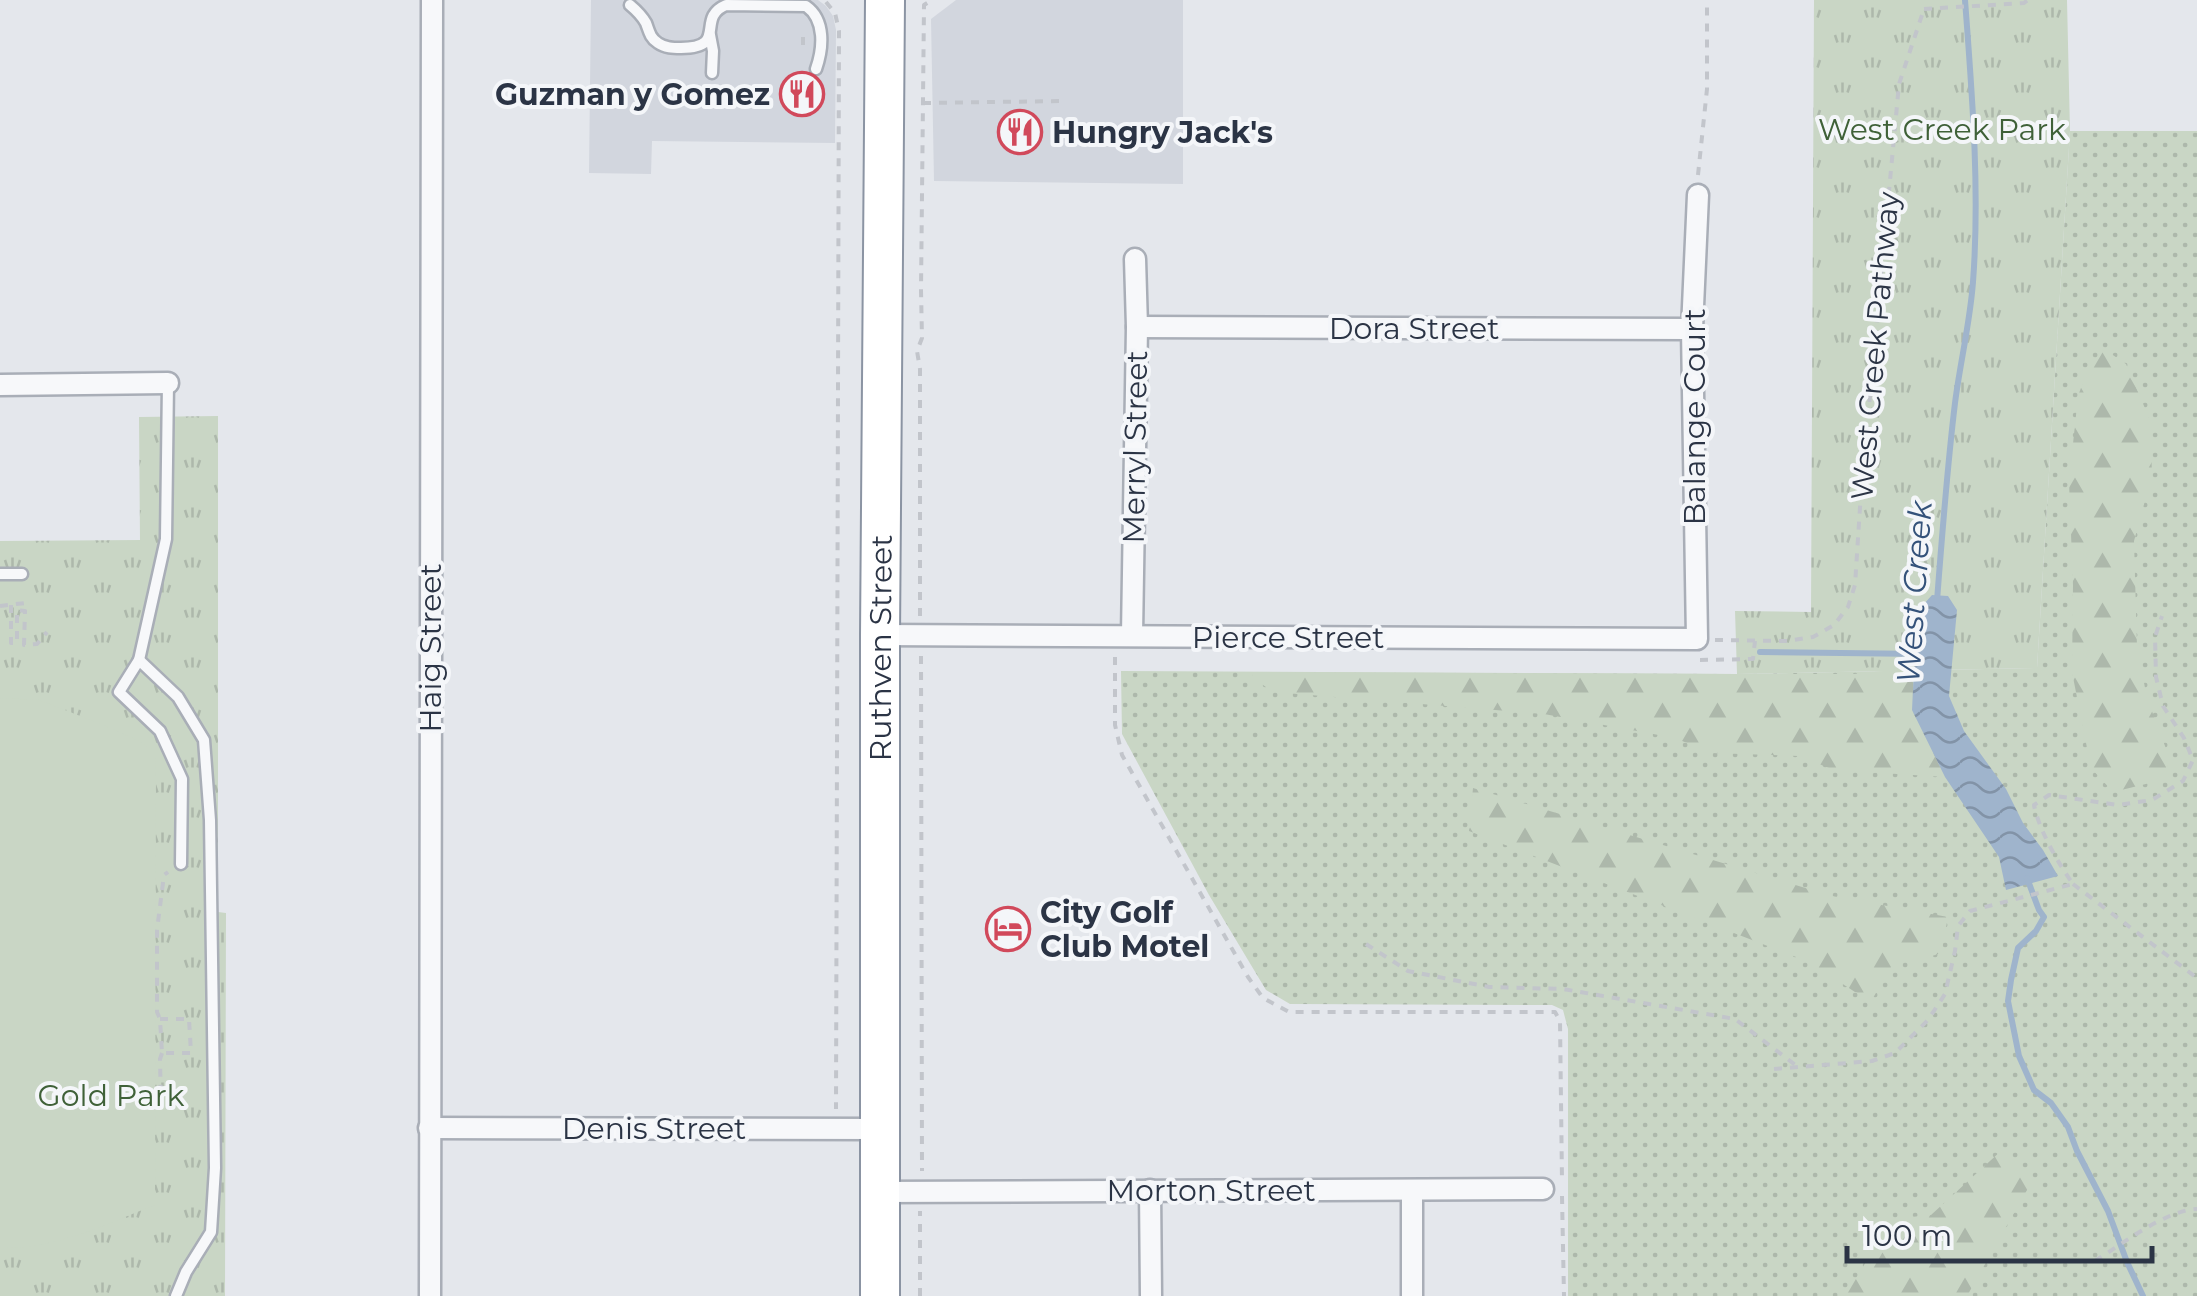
<svg xmlns="http://www.w3.org/2000/svg" width="2197" height="1296" viewBox="0 0 2197 1296" font-family="Montserrat,sans-serif">
	<style>
		.built { fill: #d2d6de }
		.grass { fill: url(#grass-dots) }
		.forest { fill: url(#forest-firs) }
		.park { fill: url(#park-tufts) }
		.pitch { fill: #c9d6c5 }
		.water { fill: url(#water-waves) }
		.lines { fill: none; stroke-linecap: round; stroke-linejoin: round }
		.stream { stroke: #9fb4cc; stroke-width: 6 }
		.lane-casing { stroke: #a9aeb7; stroke-width: 15 }
		.street-casing { stroke: #a9aeb7; stroke-width: 25 }
		.highway-casing { stroke: #8b94a3; stroke-width: 42 }
		.path { stroke: #c2c5cb; stroke-width: 4; stroke-dasharray: 8 8; stroke-linecap: butt }
		.lane { stroke: #f7f8fa; stroke-width: 10 }
		.street { stroke: #f7f8fa; stroke-width: 20 }
		.highway { stroke: #fff; stroke-width: 38 }
		.labels { text-anchor: middle; dominant-baseline: central; stroke-width: 8; stroke-linejoin: round; paint-order: stroke }
		.poi-label { font-size: 30px; font-weight: bold; fill: #2b3445; stroke: #f4f6f9; text-anchor: start }
		.park-label { font-size: 30px; fill: #3f6138; stroke: #f4f6f9 }
		.street-label { font-size: 30px; fill: #2b3445; stroke: #f4f6f9 }
		.water-label { font-size: 32px; font-style: italic; fill: #34527a; stroke: #f4f6f9 }
	</style>
	<defs>
		<pattern id="grass-dots" width="8" height="8" patternUnits="userSpaceOnUse" patternTransform="scale(2.5)"><rect width="8" height="8" fill="#c9d6c5"/><path d="M2 2h.1M6 6h.1" fill="none" stroke="#adb8ab" stroke-width="1.8" stroke-linecap="round"/></pattern>
		<pattern id="forest-firs" width="22" height="20" patternUnits="userSpaceOnUse" patternTransform="scale(2.5)"><rect width="22" height="20" fill="#c9d6c5"/><path d="M5 1l3.5 6h-7zM16 11l3.5 6h-7z" fill="#adb8ab"/></pattern>
		<pattern id="park-tufts" width="24" height="20" patternUnits="userSpaceOnUse" patternTransform="scale(2.5)"><rect width="24" height="20" fill="#c9d6c5"/><path d="M3 7l-1-3M5 7V3M7 7l1-3M15 17l-1-3M17 17v-4M19 17l1-3" fill="none" stroke="#adb8ab"/></pattern>
		<pattern id="water-waves" width="16" height="10" patternUnits="userSpaceOnUse" patternTransform="scale(2.5)"><rect width="16" height="10" fill="#9fb4cc"/><path d="M0 5q4-4 8 0t8 0" fill="none" stroke="#8293a7"/></pattern>
	</defs>
	<rect width="100%" height="100%" fill="#e4e7ec"/>
	<g class="built">
		<path d="M 591,0 L 818,0 L 826,6 L 833,16 L 836,30 L 835,143 L 652,141 L 651,174 L 589,173 Z"/>
		<path d="M 956,0 L 1183,0 L 1183,184 L 934,181 L 931,19 Z"/>
	</g>
	<path class="grass" d="M 2070,131 L 2197,131 L 2197,1296 L 1568,1296 L 1568,1029 L 1563,1010 L 1552,1005 L 1290,1004 L 1266,990 L 1209,895 L 1122,734 L 1121,671 L 1737,674 L 2037,668 Z"/>
	<g class="forest">
		<path d="M 2104,349 L 2126,364 L 2150,420 L 2152,475 L 2134,541 L 2137,647 L 2147,698 L 2171,762 L 2154,782 L 2113,792 L 2091,768 L 2072,672 L 2073,585 L 2069,482 L 2078,396 L 2088,369 Z"/>
		<path d="M 1914,668 L 1912,710 L 1945,777 L 1834,770 L 1799,756 L 1711,753 L 1675,738 L 1544,714 L 1273,692 L 1253,678 L 1252,672 L 1737,674 L 1854,674 Z"/>
		<path d="M 1473,788 L 1832,896 L 1948,917 L 1941,953 L 1926,958 L 1894,962 L 1873,998 L 1855,992 L 1809,962 L 1469,831 Z"/>
		<path d="M 2002,1150 L 2031,1183 L 1967,1296 L 1846,1296 L 1891,1219 L 1931,1215 Z"/>
	</g>
	<g class="park">
		<path d="M 1814,0 L 2067,0 L 2070,131 L 2037,668 L 1737,674 L 1735,611 L 1811,612 Z"/>
		<path d="M 218,416 L 218,912 L 226,913 L 225,1296 L 0,1296 L 0,541 L 140,540 L 139,417 Z"/>
	</g>
	<path class="pitch" d="M 0,698 L 39,700 L 101,724 L 139,741 L 156,752 L 155,1205 C 106,1224 54,1250 0,1248 Z"/>
	<path class="water" d="M 1932,595 L 1948,596 L 1957,610 L 1949,696 L 1964,731 L 2006,789 L 2023,823 L 2043,850 L 2058,876 L 2006,890 L 1999,857 L 1945,777 L 1912,710 L 1914,668 L 1923,605 Z"/>
	<g class="lines">
		<g class="stream">
			<path d="M 1937,601 C 1942,535 1947,469 1955,403 C 1960,363 1970,323 1973,282 C 1980,189 1972,93 1965,0"/>
			<path d="M 1760,652 L 1924,654"/>
			<path d="M 2027,878 L 2039,910 L 2044,917 L 2036,931 L 2018,948 L 2011,980 L 2008,1001 L 2019,1056 L 2034,1090 L 2051,1103 L 2068,1127 L 2077,1151 L 2108,1211 L 2127,1262 L 2143,1296"/>
		</g>
		<defs>
			<g id="lane">
				<path d="M 630,5 C 636,10 642,16 646,23 C 649,31 650,38 658,43 C 665,48 673,48 681,48 C 729,48 695,18 726,5 L 806,6 C 826,20 823,49 816,69"/>
				<path d="M 710,35 L 713,51 L 712,73"/>
				<path d="M 168,383 L 166,539 L 139,660 L 119,692 L 160,731 L 182,779 L 181,864"/>
				<path d="M 0,574 L 22,574"/>
				<path d="M 139,660 L 178,697 L 204,740 L 210,820 L 215,1168 L 211,1232 L 186,1272 L 176,1296"/>
			</g>
			<g id="street">
				<path d="M 1137,327 L 1692,329"/>
				<path d="M 0,385 L 168,383"/>
				<path d="M 880,635 L 1697,639 L 1692,329 L 1698,195"/>
				<path d="M 1132,635 L 1137,327 L 1135,259"/>
				<path d="M 429,1128 L 879,1129"/>
				<path d="M 1150,1190 L 1151,1296"/>
				<path d="M 1412,1191 L 1412,1296"/>
				<path d="M 880,1192 L 1543,1189"/>
				<path d="M 430,1296 L 432,0"/>
			</g>
			<g id="highway">
				<path id="s1" d="M 880,1296 L 880,635 L 885,0"/>
			</g>
		</defs>
		<use href="#lane" class="lane-casing"/>
		<use href="#street" class="street-casing"/>
		<use href="#highway" class="highway-casing"/>
		<g class="path">
			<path d="M 826,2 L 835,13 L 839,31 L 836,1109"/>
			<path d="M 1924,9 L 2024,3 L 2028,0"/>
			<path d="M 803,37 L 803,51"/>
			<path d="M 923,103 L 1065,101"/>
			<path d="M 1698,175 L 1707,89 L 1707,0"/>
			<path d="M 11,605 L 11,643 L 17,643 L 17,610 L 25,611 L 24,645 L 37,644 L 47,632"/>
			<path d="M 0,606 L 25,603 L 25,611"/>
			<path d="M 920,616 L 920,369 L 917,351 L 922,338 L 921,290 L 924,5 L 932,0"/>
			<path d="M 1715,640 L 1787,641 L 1813,637 L 1834,625 L 1848,607 L 1855,585 L 1861,492 L 1899,84 L 1924,9"/>
			<path d="M 921,656 L 922,1171"/>
			<path d="M 1115,657 L 1115,725 L 1122,755 L 1248,977 L 1263,998 L 1289,1012 L 1555,1012 L 1560,1021 L 1562,1181"/>
			<path d="M 1700,660 L 1753,659 L 1755,641"/>
			<path d="M 2073,884 L 2197,978"/>
			<path d="M 1366,944 L 1408,971 L 1489,987 L 1563,989 L 1735,1019 L 1798,1067"/>
			<path d="M 160,1019 L 189,1019 L 191,1053 L 162,1053 L 160,1019 L 157,1012 L 157,930 L 164,875 L 168,872"/>
			<path d="M 162,1053 L 160,1059 L 161,1107 L 163,1111"/>
			<path d="M 1774,1069 L 1872,1061 L 1895,1053 L 1928,1020 L 1945,994 L 1955,951 L 1958,926 L 1970,911 L 2073,884 C 2058,863 2039,830 2034,805 L 2049,795 L 2118,805 L 2152,800 L 2183,781 L 2193,760 L 2184,738 L 2163,706 L 2156,677 L 2155,637 L 2162,616"/>
			<path d="M 1562,1196 L 1564,1296"/>
			<path d="M 2095,1261 C 2122,1244 2166,1210 2197,1209"/>
			<path d="M 920,1296 L 920,1211"/>
		</g>
		<use href="#lane" class="lane"/>
		<use href="#street" class="street"/>
		<use href="#highway" class="highway"/>
	</g>
	<defs>
		<symbol id="restaurant-ring" viewBox="-11 -11 22 22"><circle r="9.5" fill="#f4f6f9" stroke="#d1495b" stroke-width="1.5"/><path d="M-5-6h1v4h1v-4h1v4h1v-4h1v5L-1.5 .5V6h-2V.5L-5-1ZM5-6V6H3V1.5H1.5Q1.5-4 5-6Z" fill="#d1495b"/></symbol>
		<symbol id="hotel-ring" viewBox="-11 -11 22 22"><circle r="9.5" fill="#f4f6f9" stroke="#d1495b" stroke-width="1.5"/><path d="M-6-4.5h1.5V1H6V5H4.5V3h-9V5H-6ZM-4 0a1.8 1.8 0 1 1 3.6 0ZM.5 0V-2.5h3Q6-2.5 6 0Z" fill="#d1495b"/></symbol>
	</defs>
	<g fill-rule="evenodd">
		<use href="#restaurant-ring" x="777" y="69" width="50" height="50"/>
		<use href="#restaurant-ring" x="995" y="107" width="50" height="50"/>
		<use href="#hotel-ring" x="983" y="904" width="50" height="50"/>
	</g>
	<g class="labels">
		<g class="poi-label">
			<text x="770" y="94" text-anchor="end">Guzman y Gomez</text>
			<text x="1052" y="132">Hungry Jack's</text>
			<text x="1040" y="912">City Golf<tspan x="1040" dy="34">Club Motel</tspan></text>
		</g>
		<g class="park-label">
			<text x="1942" y="129">West Creek Park</text>
			<text x="111" y="1095">Gold Park</text>
		</g>
		<g class="street-label">
			<text x="1414" y="328">Dora Street</text>
			<text transform="translate(1875 346) rotate(-85)">West Creek Pathway</text>
			<text transform="translate(1694 417) rotate(-90)">Balange Court</text>
			<text transform="translate(1135 447) rotate(-89)">Merryl Street</text>
			<text x="1288" y="637">Pierce Street</text>
			<text transform="translate(430 648) rotate(-90)">Haig Street</text>
			<text stroke="none"><textPath href="#s1" startOffset="648">Ruthven Street</textPath></text>
			<text x="654" y="1128">Denis Street</text>
			<text x="1211" y="1190">Morton Street</text>
		</g>
		<g class="water-label">
			<text transform="translate(1914 592) rotate(-86)">West Creek</text>
		</g>
	</g>
	<path d="M1847 1246v15h305v-15" fill="none" stroke="#2b3445" stroke-width="5"/>
	<text x="1862" y="1246" font-size="30" fill="#2b3445" stroke="#f4f6f9" stroke-width="8" paint-order="stroke">100 m</text>
</svg>
